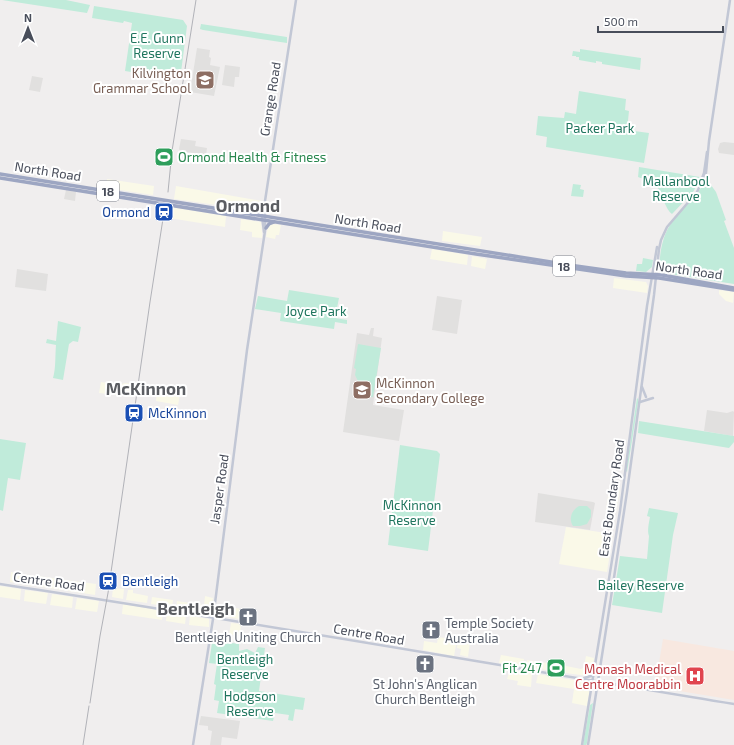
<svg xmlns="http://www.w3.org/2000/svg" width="734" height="745" viewBox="0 0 734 745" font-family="'Exo 2',sans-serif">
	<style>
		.commercial { fill: #faf9e8 }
		.education { fill: #e1e0df }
		.medical { fill: #f8e8e0 }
		.green { fill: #c0ebda }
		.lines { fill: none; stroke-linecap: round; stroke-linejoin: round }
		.secondary { stroke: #c2c7d5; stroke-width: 2.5 }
		.trunk { stroke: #9da6c2; stroke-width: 3.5 }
		.rail { stroke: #b1b2b8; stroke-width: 1 }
		.labels { text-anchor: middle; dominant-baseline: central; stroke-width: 4; stroke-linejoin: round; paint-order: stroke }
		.shield { fill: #fff; stroke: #7f828c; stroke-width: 1 }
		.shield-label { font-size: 12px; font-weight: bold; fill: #484d5a }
		.park-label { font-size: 13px; fill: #1f755e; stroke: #fff }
		.education-label { font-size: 13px; fill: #785e54; stroke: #fff; text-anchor: end }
		.street-label { font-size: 13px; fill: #484d5a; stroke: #fff }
		.leisure-label { font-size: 13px; fill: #27864d; stroke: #fff; text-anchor: start }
		.transit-label { font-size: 13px; fill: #164399; stroke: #fff; text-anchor: start }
		.worship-label { font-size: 13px; fill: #5b616d; stroke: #fff }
		.health-label { font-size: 13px; fill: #be3a42; stroke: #fff; text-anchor: end }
		.district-label { font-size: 17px; font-weight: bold; fill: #5b5d62; stroke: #fff }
	</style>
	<rect width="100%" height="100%" fill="#f0eeee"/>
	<g class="commercial">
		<path d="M 107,179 L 154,186 L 153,195 L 107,188 Z"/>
		<path d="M 176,186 L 262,201 L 260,211 L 174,199 Z"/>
		<path d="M 170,207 L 226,216 L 225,227 L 169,218 Z"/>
		<path d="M 241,219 L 261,222 L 262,232 L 262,238 L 252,237 L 252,232 L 240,230 Z"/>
		<path d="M 271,224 L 281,225 L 279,235 L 276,235 L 275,239 L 266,237 L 268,227 Z"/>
		<path d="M 443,231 L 482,237 L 480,246 L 442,241 Z"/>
		<path d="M 432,249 L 468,255 L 467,265 L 430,259 Z"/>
		<path d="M 472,256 L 487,259 L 485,269 L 471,266 Z"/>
		<path d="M 614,278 L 646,282 L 648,286 L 647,293 L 613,288 Z"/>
		<path d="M 719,290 L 734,292 L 733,303 L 726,301 L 719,294 Z"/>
		<path d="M 101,382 L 120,385 L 125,383 L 132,384 L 131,397 L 99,393 Z"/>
		<path d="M 157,391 L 180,394 L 178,405 L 156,401 Z"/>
		<path d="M 609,488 L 620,490 L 616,512 L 606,510 Z"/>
		<path d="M 566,527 L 613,534 L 607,572 L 559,564 Z"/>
		<path d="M 11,572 L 34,576 L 32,586 L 10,582 Z"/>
		<path d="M 38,576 L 96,584 L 95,595 L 36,586 Z"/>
		<path d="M 0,586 L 21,589 L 20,600 L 0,597 Z"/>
		<path d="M 113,588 L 124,589 L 123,599 L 112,597 Z"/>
		<path d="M 25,590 L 48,593 L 46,604 L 24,601 Z"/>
		<path d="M 128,590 L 133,590 L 133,593 L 148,596 L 147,603 L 126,600 Z"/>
		<path d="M 52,594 L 73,597 L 72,608 L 50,605 Z"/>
		<path d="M 205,596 L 213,598 L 210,614 L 176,608 L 177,601 L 204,605 Z"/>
		<path d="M 152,597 L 173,600 L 172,607 L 151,604 Z"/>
		<path d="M 77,598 L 99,601 L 97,612 L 75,609 Z"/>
		<path d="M 123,604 L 163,611 L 162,620 L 122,614 Z"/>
		<path d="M 217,605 L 241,609 L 239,619 L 217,615 Z"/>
		<path d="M 167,612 L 186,615 L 185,624 L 166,621 Z"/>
		<path d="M 190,616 L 209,619 L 209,627 L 189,625 Z"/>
		<path d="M 231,623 L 241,624 L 240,635 L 229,635 Z"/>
		<path d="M 438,637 L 457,640 L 454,656 L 423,650 L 424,641 L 437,643 Z"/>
		<path d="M 458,641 L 470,642 L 468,657 L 460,655 L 461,649 L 457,648 Z"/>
		<path d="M 501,655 L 524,659 L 523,666 L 499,663 Z"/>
		<path d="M 586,656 L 594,658 L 592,672 L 588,676 L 550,671 L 551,663 L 581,669 L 584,667 Z"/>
		<path d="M 527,660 L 547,663 L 546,670 L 527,667 Z"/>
		<path d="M 510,669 L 532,673 L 531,687 L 517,685 L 518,681 L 507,679 Z"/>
		<path d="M 538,674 L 591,683 L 587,706 L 572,703 L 574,689 L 536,683 Z"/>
	</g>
	<g class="education">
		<path d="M 197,48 L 210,50 L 209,57 L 211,58 L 210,65 L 220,67 L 214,96 L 190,92 Z"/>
		<path d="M 225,65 L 240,67 L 239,77 L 235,77 L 234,87 L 222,85 Z"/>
		<path d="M 32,76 L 43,78 L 40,92 L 29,90 Z"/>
		<path d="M 181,139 L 196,141 L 195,146 L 207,148 L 206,155 L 180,151 L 179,149 Z"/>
		<path d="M 724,142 L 734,143 L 734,155 L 719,153 L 718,149 L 720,143 Z"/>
		<path d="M 66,190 L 76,192 L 75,201 L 64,199 Z"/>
		<path d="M 17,269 L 48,274 L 46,291 L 15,287 Z"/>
		<path d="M 437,296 L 462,300 L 457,334 L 432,330 Z"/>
		<path d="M 371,328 L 374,328 L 373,336 L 382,338 L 373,405 L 404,410 L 399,441 L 343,432 L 357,333 L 369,335 Z"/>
		<path d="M 707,410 L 727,413 L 733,411 L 734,412 L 733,436 L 704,431 Z"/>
		<path d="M 538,493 L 593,502 L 595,503 L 590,530 L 535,522 Z"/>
		<path d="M 201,716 L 240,721 L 237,739 L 222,737 L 221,745 L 210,745 L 212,731 L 208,730 L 208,726 L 199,725 Z"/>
	</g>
	<path class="medical" d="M 663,639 L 734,651 L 734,700 L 655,687 Z"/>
	<g class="green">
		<path d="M 2,0 L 66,0 L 90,5 L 87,13 Z"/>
		<path d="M 94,6 L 183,20 L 187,26 L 180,80 L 125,71 L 132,23 L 124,21 L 123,23 L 92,18 Z"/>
		<path d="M 201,24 L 287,37 L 287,43 L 203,30 L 200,29 Z"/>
		<path d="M 580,49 L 641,58 L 640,70 L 602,64 L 602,62 L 596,61 L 596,63 L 579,60 L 579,57 L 576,57 L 576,56 L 572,56 L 573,51 L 580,52 Z"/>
		<path d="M 579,91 L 626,99 L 625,110 L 629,111 L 627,130 L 649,133 L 644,163 L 546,147 L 547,137 L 536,135 L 538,116 L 564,118 L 565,112 L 576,114 Z"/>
		<path d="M 639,167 L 700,177 L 701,178 L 693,192 L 672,214 C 665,209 662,193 656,185 C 652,181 643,179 638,177 Z"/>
		<path d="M 705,181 L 708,181 L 716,192 L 726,220 L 724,221 L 734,248 L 734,284 L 664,273 L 660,272 L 659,269 C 660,252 662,236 672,222 C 683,208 697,197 705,181 Z"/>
		<path d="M 573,184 L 581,185 L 580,189 L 584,190 L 583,197 L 571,196 Z"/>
		<path d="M 643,258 L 653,260 L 652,267 L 646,272 L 636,271 L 637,264 L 642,264 Z"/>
		<path d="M 289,290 L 339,298 L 335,318 L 347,320 L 347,324 L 335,322 L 334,329 L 280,321 L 281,313 L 255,309 L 258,296 L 287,301 Z"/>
		<path d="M 58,321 L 81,327 L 78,342 L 73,341 L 69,344 L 63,380 L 53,378 C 56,368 55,356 56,345 L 46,343 L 47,339 L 56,341 Z"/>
		<path d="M 358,344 L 381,348 L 373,397 L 356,394 L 358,381 L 355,375 L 356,369 L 354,368 Z"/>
		<path d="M 637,398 L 638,399 L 638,403 L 627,472 L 626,471 Z"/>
		<path d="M 639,421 L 734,436 L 734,442 L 729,448 L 638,433 Z"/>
		<path d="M 0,439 L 26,443 L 20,480 L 8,478 L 3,511 L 0,510 Z"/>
		<path d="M 400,445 L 437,451 L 440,454 L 428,551 L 388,545 Z"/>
		<path d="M 579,506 L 587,506 L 591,510 L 591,517 L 587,524 L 580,526 L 573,526 C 568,518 572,510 579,506 Z"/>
		<path d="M 649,508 L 678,513 L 673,535 L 662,613 L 612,605 L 620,556 L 647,559 L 649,536 C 647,531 649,522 650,517 L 647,516 Z"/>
		<path d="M 219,641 L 239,644 L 239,651 L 247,649 L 255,653 L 258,647 L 265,648 L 259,691 L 305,698 L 303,710 L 295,709 L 293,721 L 288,720 L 289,715 L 275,713 L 273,721 L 217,713 L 219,701 L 214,700 L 216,685 L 214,684 L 217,664 L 209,663 L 212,643 L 219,644 Z"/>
		<path d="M 593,703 L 587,743 L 586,745 L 583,745 L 590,705 Z"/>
	</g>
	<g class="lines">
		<g class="secondary">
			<path d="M 700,184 L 704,173 L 707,152"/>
			<path d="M 263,205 L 262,216 L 264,232"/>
			<path d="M 642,387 L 646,397"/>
			<path d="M 640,402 L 653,398"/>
			<path d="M 0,584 C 245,621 489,664 734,704"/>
			<path d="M 584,678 L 594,675"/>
			<path d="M 193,745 L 213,619 L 247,350 L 265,231 L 265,201 L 296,0"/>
			<path d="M 582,745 L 620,511 L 647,306 L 657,247"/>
			<path d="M 588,745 L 608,617 L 627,492 L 654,295 L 659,249 L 661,240 L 667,227 L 697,192 L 706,173 L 709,141 L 730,0"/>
		</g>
		<g class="trunk">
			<path d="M 0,174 L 576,266 L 626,273 L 662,275 L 734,288"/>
			<path d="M 0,178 L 476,254 L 626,276 L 659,278 L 734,290"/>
			<path d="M 266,228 L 269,224 L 274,222"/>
		</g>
		<g class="rail">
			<path d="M 168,192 L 172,151 L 196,0"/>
			<path d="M 90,703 L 100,636 L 108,593 L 150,302 L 165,206"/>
			<path d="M 83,745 L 89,706"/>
		</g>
	</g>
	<defs>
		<symbol id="school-square" viewBox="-11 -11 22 22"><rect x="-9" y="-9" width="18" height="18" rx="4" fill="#8d6e63" stroke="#fff"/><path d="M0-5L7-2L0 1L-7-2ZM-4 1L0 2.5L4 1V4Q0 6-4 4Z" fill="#fff"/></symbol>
		<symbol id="stadium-square" viewBox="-11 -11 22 22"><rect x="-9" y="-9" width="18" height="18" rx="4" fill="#2e9e5b" stroke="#fff"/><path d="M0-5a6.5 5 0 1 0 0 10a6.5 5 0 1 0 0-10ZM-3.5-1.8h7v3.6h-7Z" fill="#fff"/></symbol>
		<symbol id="station-square" viewBox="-11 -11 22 22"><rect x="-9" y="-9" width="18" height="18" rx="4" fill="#1a4fb4" stroke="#fff"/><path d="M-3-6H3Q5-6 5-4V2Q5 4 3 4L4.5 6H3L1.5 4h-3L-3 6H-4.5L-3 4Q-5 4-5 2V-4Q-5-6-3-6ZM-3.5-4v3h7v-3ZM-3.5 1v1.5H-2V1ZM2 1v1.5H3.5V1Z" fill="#fff"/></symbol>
		<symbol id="church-square" viewBox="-11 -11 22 22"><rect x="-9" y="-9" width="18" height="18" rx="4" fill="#6b7280" stroke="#fff"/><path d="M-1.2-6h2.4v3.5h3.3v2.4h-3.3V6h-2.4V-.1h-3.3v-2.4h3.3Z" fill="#fff"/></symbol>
		<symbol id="hospital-square" viewBox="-11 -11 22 22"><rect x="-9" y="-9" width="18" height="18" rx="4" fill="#e0444e" stroke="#fff"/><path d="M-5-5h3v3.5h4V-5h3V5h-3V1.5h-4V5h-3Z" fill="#fff"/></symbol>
	</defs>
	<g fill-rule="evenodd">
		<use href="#school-square" x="194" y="69" width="22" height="22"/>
		<use href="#stadium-square" x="153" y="146" width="22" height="22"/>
		<use href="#station-square" x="153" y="201" width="22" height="22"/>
		<use href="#school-square" x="351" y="379" width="22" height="22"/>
		<use href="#station-square" x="123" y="402" width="22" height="22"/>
		<use href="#station-square" x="97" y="570" width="22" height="22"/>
		<use href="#church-square" x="237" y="606" width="22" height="22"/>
		<use href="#church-square" x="420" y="619" width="22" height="22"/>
		<use href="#church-square" x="414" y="653" width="22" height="22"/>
		<use href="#stadium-square" x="545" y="657" width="22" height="22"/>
		<use href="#hospital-square" x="684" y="665" width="22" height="22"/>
	</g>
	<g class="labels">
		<g class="shield">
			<rect x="97" y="181" width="22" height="20" rx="3"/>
			<rect x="553" y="256" width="22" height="20" rx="3"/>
		</g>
		<g class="shield-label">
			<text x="108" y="191">18</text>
			<text x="564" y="266">18</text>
		</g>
		<g class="park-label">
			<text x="157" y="38">E.E. Gunn<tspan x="157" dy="15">Reserve</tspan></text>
			<text x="600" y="128">Packer Park</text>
			<text x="676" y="181">Mallanbool<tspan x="676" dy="15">Reserve</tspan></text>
			<text x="316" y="311">Joyce Park</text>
			<text x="412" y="505">McKinnon<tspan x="412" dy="15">Reserve</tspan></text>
			<text x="641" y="585">Bailey Reserve</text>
			<text x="245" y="659">Bentleigh<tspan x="245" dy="15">Reserve</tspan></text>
			<text x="250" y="696">Hodgson<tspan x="250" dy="15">Reserve</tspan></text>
		</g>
		<g class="education-label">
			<text x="191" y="73">Kilvington<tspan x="191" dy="15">Grammar School</tspan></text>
			<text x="376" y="383" text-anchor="start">McKinnon<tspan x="376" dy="15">Secondary College</tspan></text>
		</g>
		<g class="street-label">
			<text transform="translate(270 99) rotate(-81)">Grange Road</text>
			<text transform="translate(48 171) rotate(9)">North Road</text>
			<text transform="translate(368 223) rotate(9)">North Road</text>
			<text transform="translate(689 270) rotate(8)">North Road</text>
			<text transform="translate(219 489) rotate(-82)">Jasper Road</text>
			<text transform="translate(611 498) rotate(-82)">East Boundary Road</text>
			<text transform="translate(49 581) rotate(8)">Centre Road</text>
			<text transform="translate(369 634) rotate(10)">Centre Road</text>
		</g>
		<g class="leisure-label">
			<text x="178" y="157">Ormond Health &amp; Fitness</text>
			<text x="542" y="668" text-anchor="end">Fit 247</text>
		</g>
		<g class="transit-label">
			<text x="150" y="212" text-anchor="end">Ormond</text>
			<text x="148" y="413">McKinnon</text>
			<text x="122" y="581">Bentleigh</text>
		</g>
		<g class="worship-label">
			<text x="445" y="623" text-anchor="start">Temple Society<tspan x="445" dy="15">Australia</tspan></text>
			<text x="248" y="637">Bentleigh Uniting Church</text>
			<text x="425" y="684">St John's Anglican<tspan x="425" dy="15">Church Bentleigh</tspan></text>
		</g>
		<g class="health-label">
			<text x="681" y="669">Monash Medical<tspan x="681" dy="15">Centre Moorabbin</tspan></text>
		</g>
		<g class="district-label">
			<text x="248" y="205">Ormond</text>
			<text x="146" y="388">McKinnon</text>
			<text x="196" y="608">Bentleigh</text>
		</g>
	</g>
	<g transform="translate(28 28)" stroke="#ffffff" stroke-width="3" paint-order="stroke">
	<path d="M0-3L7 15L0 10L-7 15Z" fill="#484d5a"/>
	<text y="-6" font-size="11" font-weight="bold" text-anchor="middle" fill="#484d5a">N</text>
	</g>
	<path d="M598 26v6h125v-6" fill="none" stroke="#484d5a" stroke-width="2"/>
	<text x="604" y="26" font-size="12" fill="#484d5a" stroke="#ffffff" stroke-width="3" paint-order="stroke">500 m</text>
</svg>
